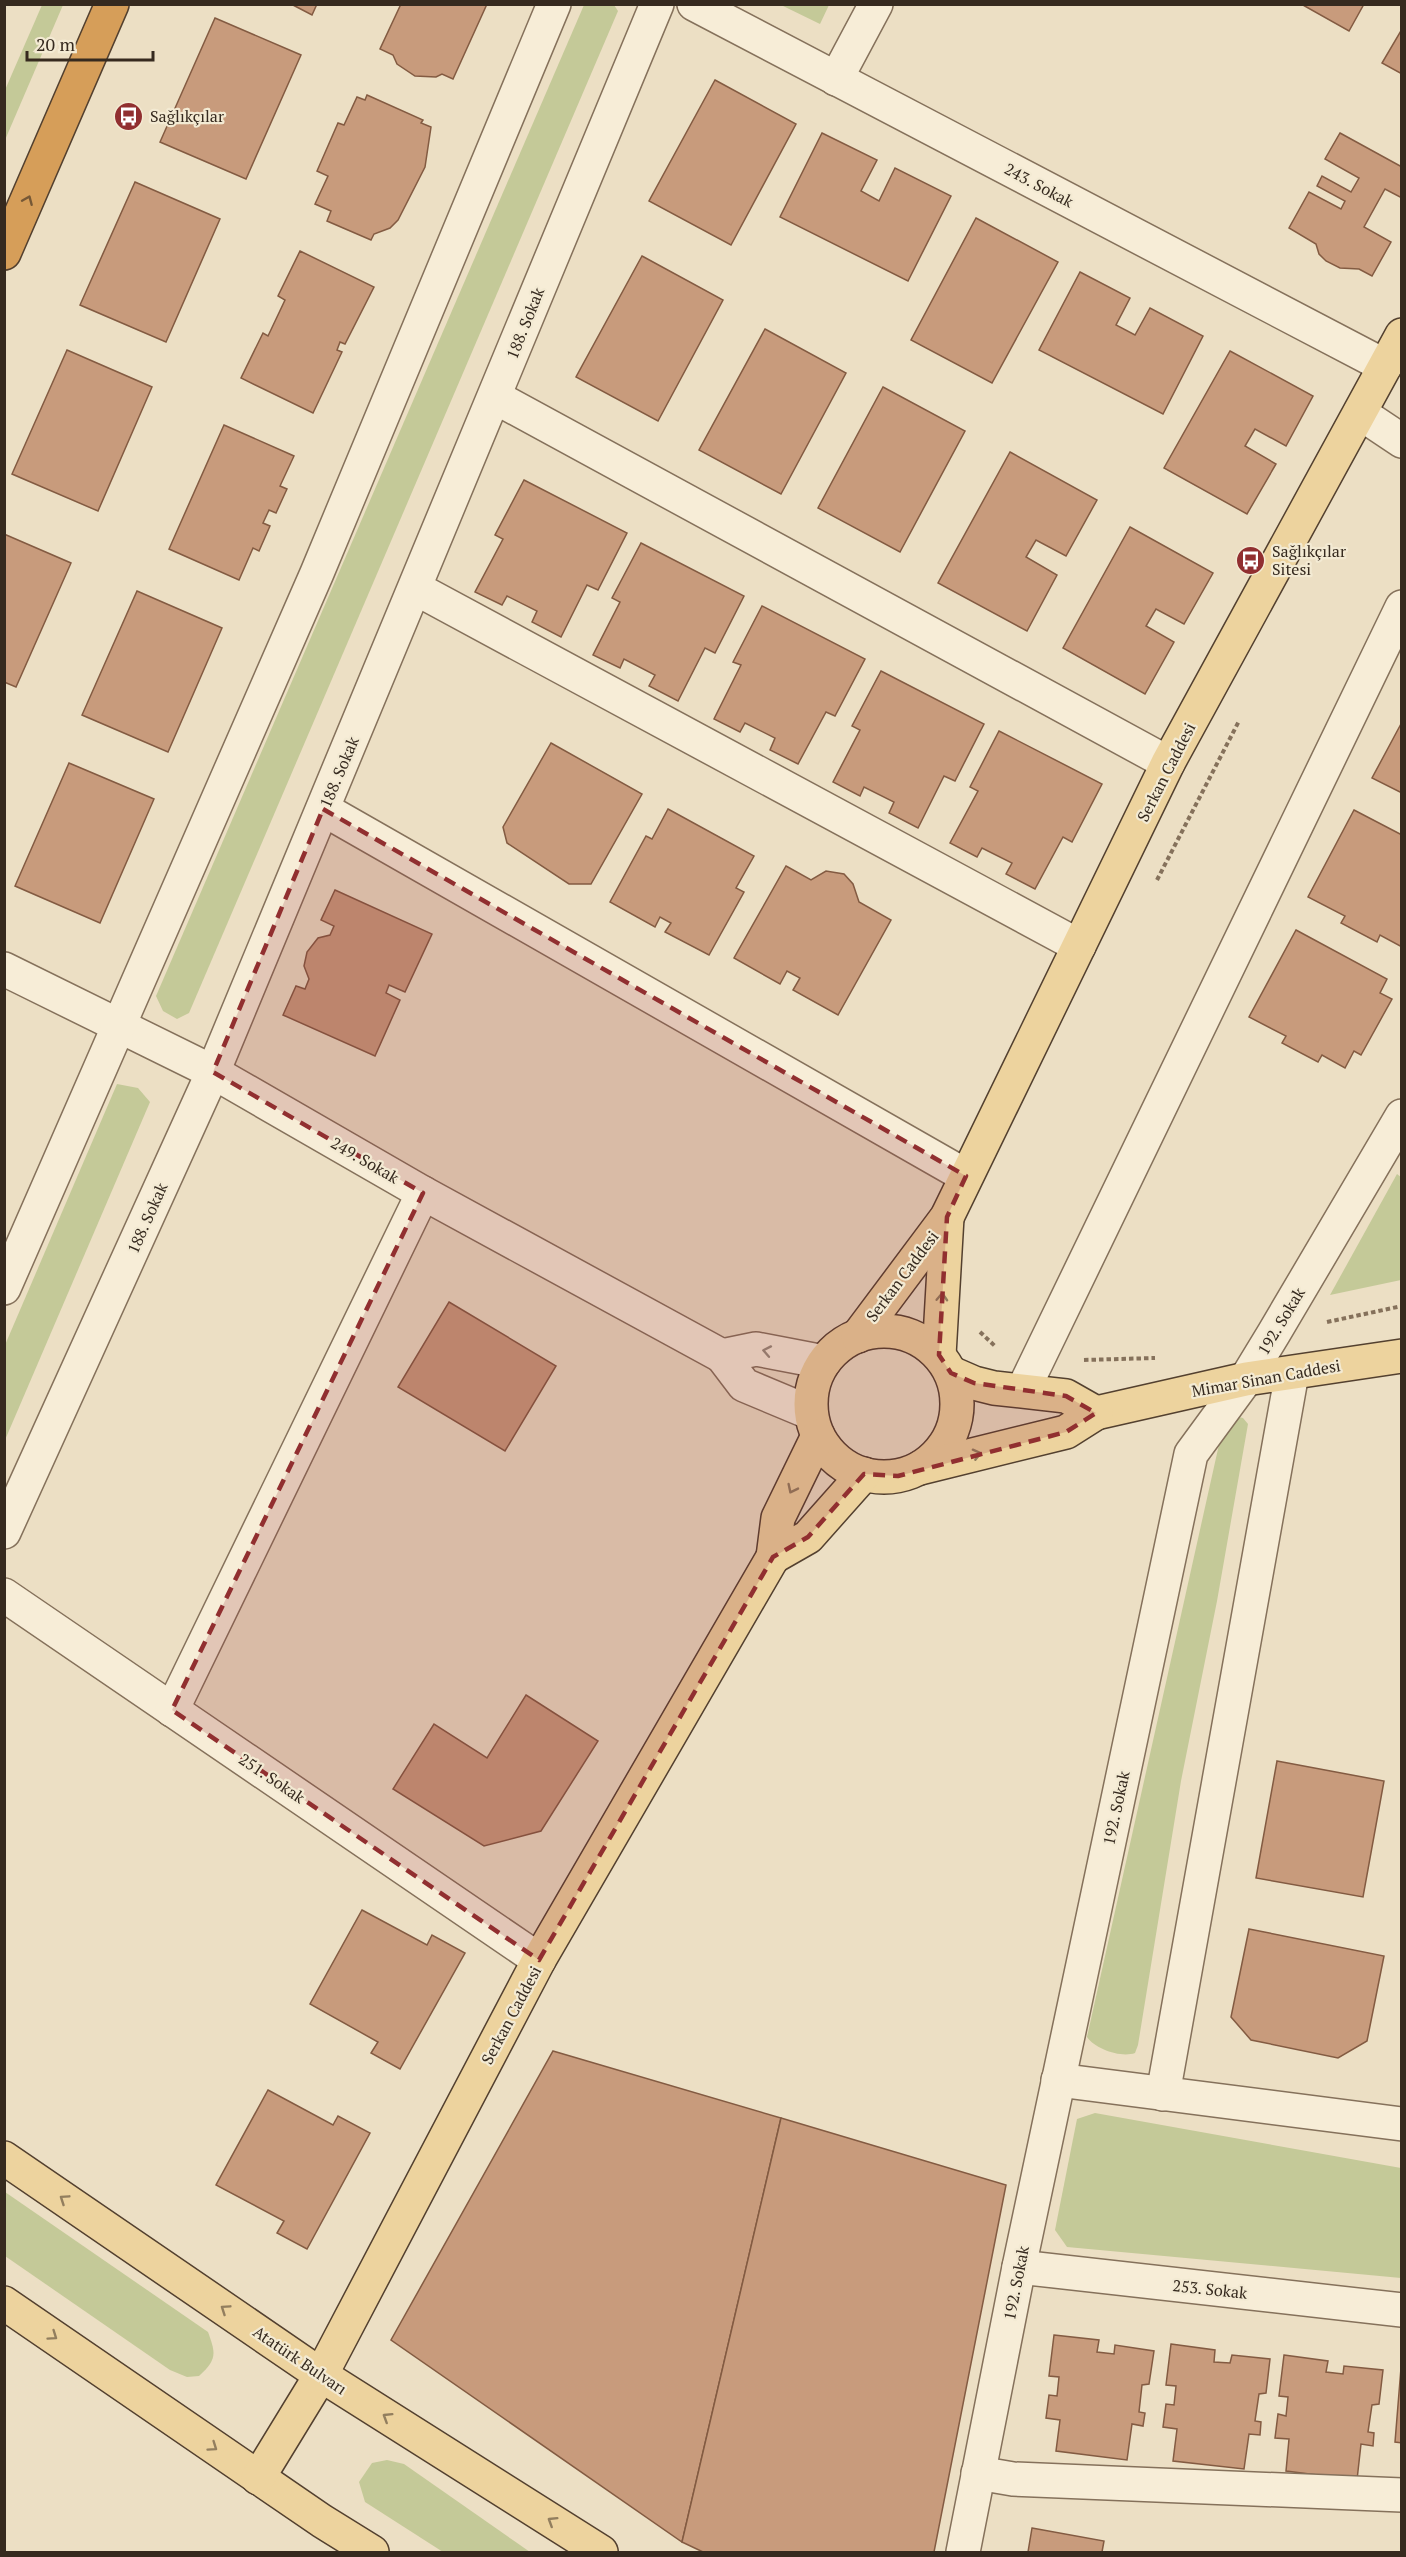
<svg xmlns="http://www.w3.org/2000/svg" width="1406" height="2557" viewBox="0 0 1406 2557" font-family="'PT Serif',serif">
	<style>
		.green { fill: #c4c998 }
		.building { fill: #c89b7c; stroke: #835b42; stroke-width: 1.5 }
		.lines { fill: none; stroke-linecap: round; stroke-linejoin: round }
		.minor-casing { stroke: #85715b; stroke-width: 36 }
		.major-casing { stroke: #53402f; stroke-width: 36 }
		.highway-casing { stroke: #53402f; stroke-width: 36 }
		.path { stroke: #85715b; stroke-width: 4; stroke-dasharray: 4.5 3; stroke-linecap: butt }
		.minor { stroke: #f7edd7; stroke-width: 33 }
		.major { stroke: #edd39e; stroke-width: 33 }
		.highway { stroke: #d69e59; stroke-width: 33 }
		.oneway { stroke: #765836 }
		.oneway2 { stroke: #927e5e }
		.oneway3 { stroke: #968c7b }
		.marked { fill: #912f30; fill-opacity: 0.2; stroke: #912f30; stroke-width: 4.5; stroke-dasharray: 12 8; stroke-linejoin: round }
		.labels { text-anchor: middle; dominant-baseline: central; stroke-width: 4.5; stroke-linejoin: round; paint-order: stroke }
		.poi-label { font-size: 16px; fill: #362a1f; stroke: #f3ead3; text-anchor: start }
		.street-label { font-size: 16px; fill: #362a1f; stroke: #f3ead3 }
	</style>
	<rect width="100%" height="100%" fill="#ecdfc4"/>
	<g class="green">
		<path d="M 42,5 L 63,5 L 5,140 L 5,90 Z"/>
		<path d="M 584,5 L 614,5 L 618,11 L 189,1013 L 177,1019 L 163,1011 L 156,996 Z"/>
		<path d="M 781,5 L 829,5 L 820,24 Z"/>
		<path d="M 117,1084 L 138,1088 L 150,1102 L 5,1440 L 5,1345 Z"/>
		<path d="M 1397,1174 L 1402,1178 L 1401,1280 L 1330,1295 Z"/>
		<path d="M 1234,1416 L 1243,1418 L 1248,1424 L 1217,1601 L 1181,1781 L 1138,2045 L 1135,2053 C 1121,2058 1095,2049 1087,2037 L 1222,1431 Z"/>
		<path d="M 1095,2113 L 1401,2168 L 1401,2278 L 1067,2247 L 1055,2230 L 1077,2119 Z"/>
		<path d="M 5,2192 L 208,2332 C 216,2354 217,2359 199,2376 L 187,2377 L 170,2370 L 5,2256 Z"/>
		<path d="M 387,2460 L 404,2464 L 530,2552 L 443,2552 L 365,2502 L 359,2482 L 372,2463 Z"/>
	</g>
	<g class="building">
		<path d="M 291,4 L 317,4 L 312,15 Z"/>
		<path d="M 401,4 L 487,4 L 453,79 L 442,74 L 436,77 L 415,76 L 397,64 L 393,55 L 380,49 Z"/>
		<path d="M 1301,4 L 1364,4 L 1349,31 Z"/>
		<path d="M 215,18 L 301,55 L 246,179 L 160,142 Z"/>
		<path d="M 1402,29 L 1402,74 L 1382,63 Z"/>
		<path d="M 715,80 L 796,124 L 731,245 L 649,201 Z"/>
		<path d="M 367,95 L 423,120 L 421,123 L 431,127 L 425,167 L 398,220 L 390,228 L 374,234 L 371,240 L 327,221 L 331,211 L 315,204 L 328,176 L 317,171 L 338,123 L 344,125 L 357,97 L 365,100 Z"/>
		<path d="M 822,133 L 877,160 L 861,191 L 879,201 L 895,168 L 951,196 L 908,281 L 780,217 Z"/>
		<path d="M 1340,133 L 1402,167 L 1402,198 L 1385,189 L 1364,227 L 1391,242 L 1372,276 L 1359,269 L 1340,268 L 1326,261 L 1319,254 L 1316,244 L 1289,228 L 1309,192 L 1341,209 L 1345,201 L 1317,186 L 1322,176 L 1351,192 L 1359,178 L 1325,159 Z"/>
		<path d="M 135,182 L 220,219 L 166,342 L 80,305 Z"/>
		<path d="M 976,218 L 1058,262 L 992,383 L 911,340 Z"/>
		<path d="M 300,251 L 374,287 L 345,344 L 340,342 L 337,350 L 342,352 L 313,413 L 241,378 L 263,333 L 268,336 L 285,300 L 278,296 Z"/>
		<path d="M 642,256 L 723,300 L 658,421 L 576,377 Z"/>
		<path d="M 1080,272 L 1130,298 L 1116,325 L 1135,335 L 1150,308 L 1203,336 L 1163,414 L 1039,350 Z"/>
		<path d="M 765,329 L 846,373 L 781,494 L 699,450 Z"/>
		<path d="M 67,350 L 152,387 L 98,511 L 12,474 Z"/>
		<path d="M 1230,351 L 1313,396 L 1286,446 L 1255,429 L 1245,446 L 1276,464 L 1247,514 L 1164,468 Z"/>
		<path d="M 883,387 L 965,431 L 900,552 L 818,508 Z"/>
		<path d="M 224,425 L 294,456 L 280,486 L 287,489 L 276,513 L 269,510 L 263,523 L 270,526 L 259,551 L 253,548 L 239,580 L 169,549 Z"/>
		<path d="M 1010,452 L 1097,500 L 1066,556 L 1036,540 L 1026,557 L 1057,575 L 1027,631 L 938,583 Z"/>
		<path d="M 524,480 L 627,533 L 598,590 L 587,585 L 561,637 L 532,622 L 537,611 L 507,596 L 502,605 L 475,592 L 503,539 L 495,535 Z"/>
		<path d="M 1130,527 L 1213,573 L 1184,624 L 1156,609 L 1146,626 L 1174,642 L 1145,694 L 1063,648 Z"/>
		<path d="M 4,534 L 71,563 L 16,687 L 4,682 Z"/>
		<path d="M 641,543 L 744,596 L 715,653 L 705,648 L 678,701 L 649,686 L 655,675 L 624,659 L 620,668 L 593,655 L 620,602 L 612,598 Z"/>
		<path d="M 137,591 L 222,628 L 168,752 L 82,715 Z"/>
		<path d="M 762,606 L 865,659 L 835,716 L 826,712 L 798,764 L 770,750 L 775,738 L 745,723 L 740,732 L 714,719 L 741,665 L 733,662 Z"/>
		<path d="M 881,671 L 984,724 L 955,781 L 944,776 L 918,828 L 889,813 L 894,802 L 864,787 L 860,796 L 833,782 L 860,730 L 852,726 Z"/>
		<path d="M 1402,722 L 1402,793 L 1372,778 Z"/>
		<path d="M 999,731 L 1102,784 L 1072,842 L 1063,837 L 1035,889 L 1006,874 L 1012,863 L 982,848 L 977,857 L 950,843 L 978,791 L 970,787 Z"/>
		<path d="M 551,743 L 642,794 L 591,884 L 569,884 L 507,843 L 503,827 Z"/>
		<path d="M 69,763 L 154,799 L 100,923 L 15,886 Z"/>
		<path d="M 668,809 L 754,856 L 736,888 L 744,892 L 709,955 L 665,932 L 671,923 L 660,917 L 655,927 L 610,902 L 646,836 L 652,839 Z"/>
		<path d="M 1354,810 L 1402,835 L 1402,947 L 1380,935 L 1377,942 L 1341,923 L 1345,916 L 1308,897 Z"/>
		<path d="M 786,866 L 811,880 L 826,871 L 844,874 L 853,884 L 859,902 L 891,920 L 838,1015 L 793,990 L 800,978 L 787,971 L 780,984 L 734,958 Z"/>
		<path d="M 335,890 L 432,934 L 405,992 L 389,985 L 386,993 L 400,1000 L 375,1056 L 283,1015 L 296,986 L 305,989 L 309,979 L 304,966 L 307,952 L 318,938 L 330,935 L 334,926 L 321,920 Z"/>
		<path d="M 1296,930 L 1387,979 L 1380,993 L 1392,999 L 1361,1055 L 1354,1051 L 1345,1068 L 1322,1055 L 1318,1062 L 1282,1043 L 1286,1036 L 1249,1017 Z"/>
		<path d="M 449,1302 L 556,1366 L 505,1451 L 398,1387 Z"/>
		<path d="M 526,1695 L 598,1741 L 541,1831 L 484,1846 L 393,1789 L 434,1724 L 487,1758 Z"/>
		<path d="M 1277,1761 L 1384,1781 L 1363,1897 L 1256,1878 Z"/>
		<path d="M 362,1910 L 427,1945 L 432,1935 L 465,1953 L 400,2069 L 371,2053 L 378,2042 L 310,2004 Z"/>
		<path d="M 1249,1929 L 1384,1956 L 1367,2041 L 1338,2058 L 1251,2040 L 1231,2017 Z"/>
		<path d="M 553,2051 L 781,2118 L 682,2542 L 391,2340 Z"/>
		<path d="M 268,2090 L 333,2125 L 338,2116 L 370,2133 L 307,2249 L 277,2233 L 284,2221 L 216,2185 Z"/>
		<path d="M 781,2118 L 1006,2185 L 934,2552 L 703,2552 L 682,2542 Z"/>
		<path d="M 1054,2335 L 1099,2340 L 1097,2352 L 1114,2354 L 1115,2345 L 1154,2351 L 1149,2384 L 1142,2385 L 1139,2412 L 1145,2413 L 1143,2426 L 1132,2424 L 1127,2460 L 1056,2451 L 1060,2420 L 1046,2418 L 1049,2395 L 1057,2396 L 1059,2377 L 1049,2376 Z"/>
		<path d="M 1171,2344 L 1215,2350 L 1214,2362 L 1230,2363 L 1232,2355 L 1270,2359 L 1266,2393 L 1259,2394 L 1255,2421 L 1261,2422 L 1260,2435 L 1249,2434 L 1244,2469 L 1173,2461 L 1177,2429 L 1163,2427 L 1166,2404 L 1174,2405 L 1176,2386 L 1166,2385 Z"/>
		<path d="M 1284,2355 L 1328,2361 L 1326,2372 L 1343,2374 L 1344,2366 L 1383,2370 L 1379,2404 L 1372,2405 L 1368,2432 L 1374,2433 L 1373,2446 L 1361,2444 L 1357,2480 L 1286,2471 L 1289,2439 L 1275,2438 L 1278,2414 L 1286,2416 L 1288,2397 L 1279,2396 Z"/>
		<path d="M 1401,2368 L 1402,2368 L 1402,2443 L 1395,2442 Z"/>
		<path d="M 1032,2528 L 1104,2541 L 1102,2552 L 1028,2552 Z"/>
	</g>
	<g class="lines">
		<defs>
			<g id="minor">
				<path d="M 694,4 L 1385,366"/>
				<path d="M 836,79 L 876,4"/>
				<path d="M 495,397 L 1168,763"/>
				<path d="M 1360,413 L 1402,441"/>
				<path d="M 415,588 L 1079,946"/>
				<path d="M 323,809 L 966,1176"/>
				<path d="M 4,969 L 213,1072 L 423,1193 L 722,1356"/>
				<path d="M 4,1288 L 317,573 L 554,4"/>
				<path d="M 1023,1390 L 1402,607"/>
				<path d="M 811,1413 L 744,1385 L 722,1356 L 756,1349 L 824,1362"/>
				<path d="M 4,1532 L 213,1072 L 657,4"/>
				<path d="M 4,1595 L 539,1960"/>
				<path d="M 172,1710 L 423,1193"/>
				<path d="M 1058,2080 L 1402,2124"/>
				<path d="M 1163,2094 L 1292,1373"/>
				<path d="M 1019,2267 L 1402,2310"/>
				<path d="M 978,2473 L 1013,2479 L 1402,2495"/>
				<path d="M 963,2552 L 1019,2267 L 1191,1454 L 1246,1379 L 1274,1333 L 1402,1116"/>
			</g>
			<g id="major">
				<circle cx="884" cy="1404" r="73"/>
				<path d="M 858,1336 L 947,1217 L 1168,763 L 1402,335"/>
				<path d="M 939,1355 L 947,1217"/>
				<path d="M 1096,1413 L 1246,1379 L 1402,1356"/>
				<path d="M 818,1436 L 778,1518 L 773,1557 L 808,1537 L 864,1474"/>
				<path d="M 920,1468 L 1066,1432 L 1096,1413 L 1066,1396 L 994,1388 L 974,1383 L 951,1373"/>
				<path d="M 4,2158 L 321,2375 L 601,2552"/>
				<path d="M 4,2303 L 322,2521 L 372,2552"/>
				<path d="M 258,2478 L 321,2375 L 539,1960 L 773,1557"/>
			</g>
			<path id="highway" d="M 4,253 L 112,4"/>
		</defs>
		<use href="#minor" class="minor-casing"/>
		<use href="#major" class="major-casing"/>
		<use href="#highway" class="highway-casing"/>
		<g class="path">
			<path d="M 1157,880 L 1239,721"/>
			<path d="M 1327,1322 L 1402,1306"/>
			<path d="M 980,1332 L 996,1347"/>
			<path d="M 1084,1360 L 1155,1358"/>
		</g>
		<use href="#minor" class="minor"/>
		<use href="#major" class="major"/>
		<use href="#highway" class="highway"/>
	</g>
	<defs><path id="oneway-chevron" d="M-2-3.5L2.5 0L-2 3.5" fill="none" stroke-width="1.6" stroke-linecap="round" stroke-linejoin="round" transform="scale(1.5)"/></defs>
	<use class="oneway" href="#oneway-chevron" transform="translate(28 200) rotate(-67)"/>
	<g class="oneway2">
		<use href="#oneway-chevron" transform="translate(942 1297) rotate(-87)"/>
		<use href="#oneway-chevron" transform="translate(977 1454) rotate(-14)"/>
		<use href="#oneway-chevron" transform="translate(792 1489) rotate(116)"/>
		<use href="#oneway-chevron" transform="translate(64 2199) rotate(-146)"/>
		<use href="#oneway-chevron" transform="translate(225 2309) rotate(-146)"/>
		<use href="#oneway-chevron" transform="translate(53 2336) rotate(35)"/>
		<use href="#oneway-chevron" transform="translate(387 2417) rotate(-148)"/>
		<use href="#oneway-chevron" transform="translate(213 2447) rotate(35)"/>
		<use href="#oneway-chevron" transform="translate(552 2521) rotate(-148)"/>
	</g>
	<use class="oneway3" href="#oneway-chevron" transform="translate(767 1351) rotate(-169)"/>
	<path class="marked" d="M 323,809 L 966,1176 L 947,1217 L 939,1355 L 951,1373 L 974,1383 L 1066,1396 L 1096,1413 L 1066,1432 L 898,1476 L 864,1474 L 808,1537 L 773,1557 L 539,1960 L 172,1710 L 423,1193 L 213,1072 Z"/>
	<defs>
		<symbol id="bus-disc" viewBox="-11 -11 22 22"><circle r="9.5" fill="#912f30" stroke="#f3ead3"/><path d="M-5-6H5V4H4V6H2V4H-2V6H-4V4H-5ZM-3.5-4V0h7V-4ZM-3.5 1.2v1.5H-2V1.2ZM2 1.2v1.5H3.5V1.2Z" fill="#fff"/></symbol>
	</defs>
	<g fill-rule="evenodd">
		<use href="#bus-disc" x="112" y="100" width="33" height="33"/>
		<use href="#bus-disc" x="1234" y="544" width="33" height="33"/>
	</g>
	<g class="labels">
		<g class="poi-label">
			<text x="150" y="116">Sağlıkçılar</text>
			<text x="1272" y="551">Sağlıkçılar<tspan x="1272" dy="18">Sitesi</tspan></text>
		</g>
		<g class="street-label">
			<text transform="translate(1039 185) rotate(28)">243. Sokak</text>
			<text transform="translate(525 323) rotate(-68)">188. Sokak</text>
			<text transform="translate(339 772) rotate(-67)">188. Sokak</text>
			<text transform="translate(1166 772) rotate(-63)">Serkan Caddesi</text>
			<text transform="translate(365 1160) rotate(30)">249. Sokak</text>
			<text transform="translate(147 1218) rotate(-66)">188. Sokak</text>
			<text transform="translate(902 1276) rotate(-53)">Serkan Caddesi</text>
			<text transform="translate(1281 1321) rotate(-59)">192. Sokak</text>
			<text transform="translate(1266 1378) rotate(-10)">Mimar Sinan Caddesi</text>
			<text transform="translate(272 1778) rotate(34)">251. Sokak</text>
			<text transform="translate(1116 1808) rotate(-78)">192. Sokak</text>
			<text transform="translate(511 2015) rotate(-62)">Serkan Caddesi</text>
			<text transform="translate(1016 2283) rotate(-79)">192. Sokak</text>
			<text transform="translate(1210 2289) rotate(6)">253. Sokak</text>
			<text transform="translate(300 2360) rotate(34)">Atatürk Bulvarı</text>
		</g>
	</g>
	<rect width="1406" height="2557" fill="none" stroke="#362a1f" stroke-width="12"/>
	<path d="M27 51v9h126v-9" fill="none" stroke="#362a1f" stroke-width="3"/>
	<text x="36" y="51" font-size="18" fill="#362a1f" stroke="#f3ead3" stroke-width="4.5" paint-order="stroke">20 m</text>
</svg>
